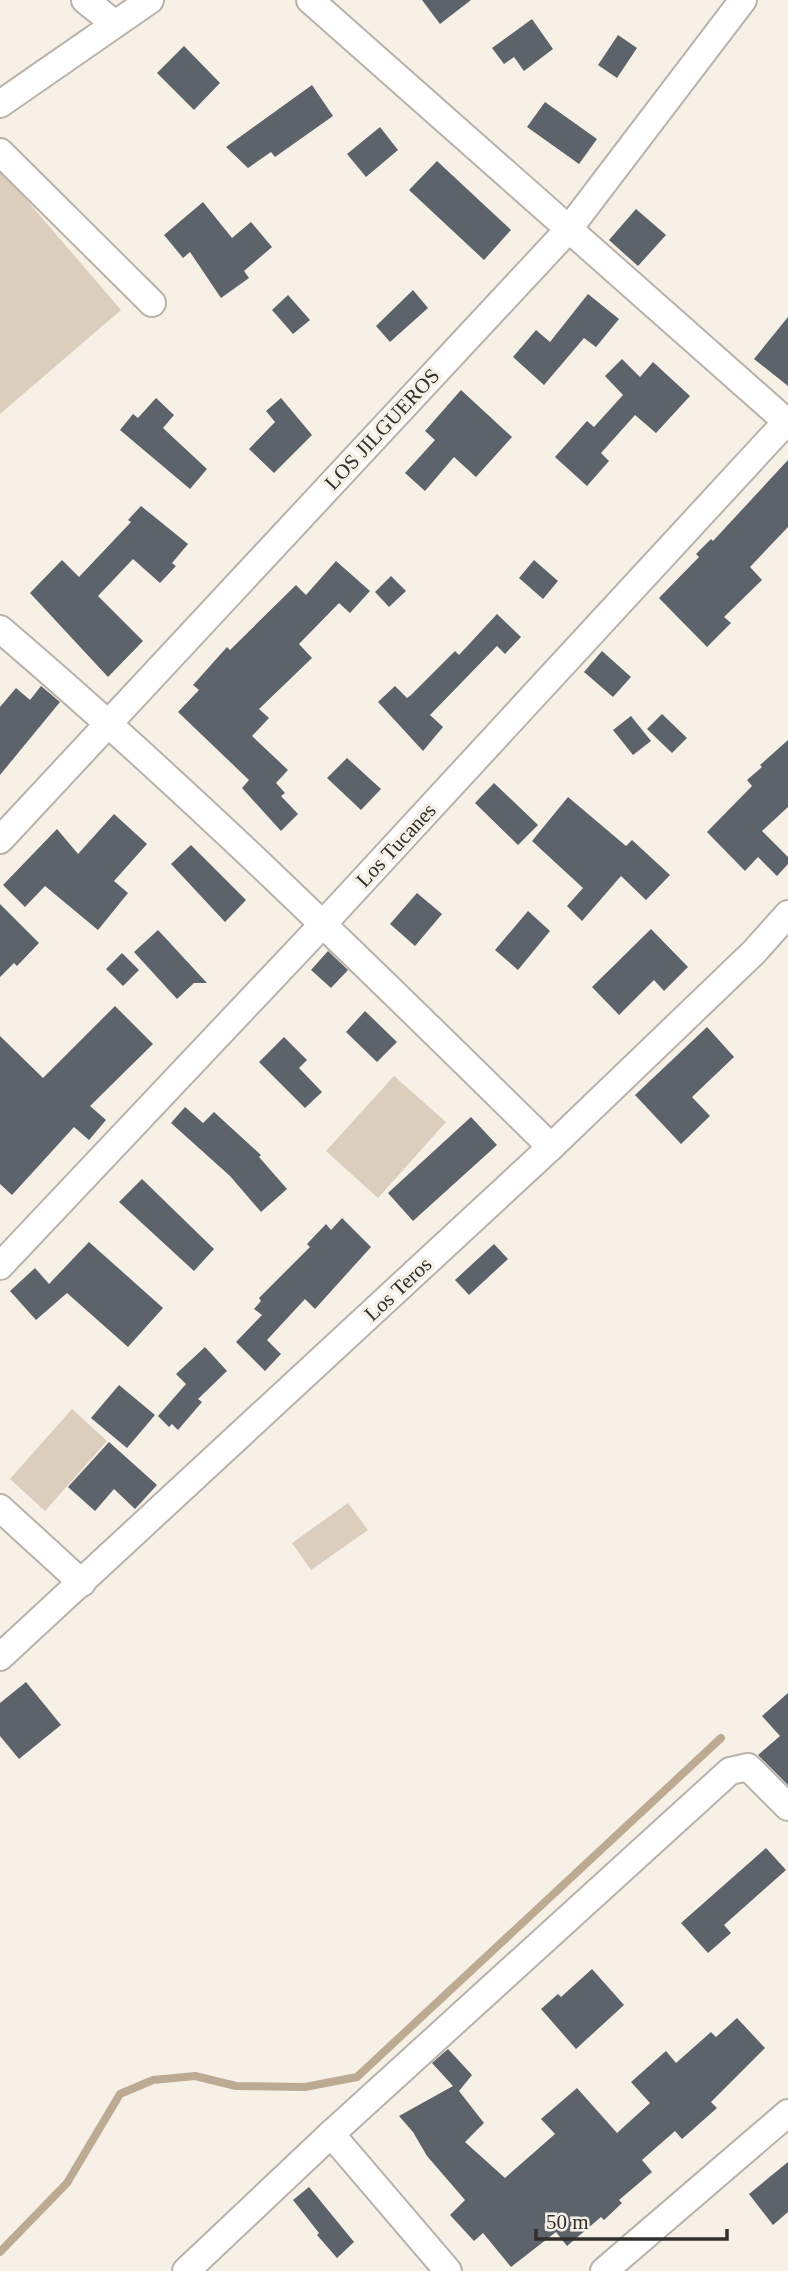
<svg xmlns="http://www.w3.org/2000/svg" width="788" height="2271" viewBox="0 0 788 2271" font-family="Georgia,serif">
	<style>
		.green { fill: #dccebd }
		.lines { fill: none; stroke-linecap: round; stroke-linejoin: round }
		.stream { stroke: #bdaa92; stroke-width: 8 }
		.building { fill: #5c636a }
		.minor-casing { stroke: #b9b2aa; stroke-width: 30 }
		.minor { stroke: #fff; stroke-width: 26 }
		.labels { text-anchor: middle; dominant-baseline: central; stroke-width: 7; stroke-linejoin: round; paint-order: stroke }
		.street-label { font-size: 21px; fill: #312e2b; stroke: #f7f0e7 }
	</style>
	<rect width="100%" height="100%" fill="#f7f0e7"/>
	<g class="green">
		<path d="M 0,169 L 121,310 L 0,414 Z"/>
		<path d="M 394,1076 L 446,1122 L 378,1198 L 326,1151 Z"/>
		<path d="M 72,1409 L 107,1441 L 45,1511 L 10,1479 Z"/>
		<path d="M 348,1503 L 368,1530 L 311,1570 L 292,1543 Z"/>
	</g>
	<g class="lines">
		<path class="stream" d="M 0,2252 L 67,2183 L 120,2094 L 153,2080 L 195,2076 L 236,2086 L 305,2087 L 357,2077 L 721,1738"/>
	</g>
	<g class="building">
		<path d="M 422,0 L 471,0 L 440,24 Z"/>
		<path d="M 532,19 L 553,49 L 524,71 L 514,57 L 504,64 L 492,48 Z"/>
		<path d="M 618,35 L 637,48 L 617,78 L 598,65 Z"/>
		<path d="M 184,46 L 220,83 L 194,110 L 157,73 Z"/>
		<path d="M 312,85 L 333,116 L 275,157 L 271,152 L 248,168 L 226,147 Z"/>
		<path d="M 545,102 L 597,139 L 579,164 L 527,127 Z"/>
		<path d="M 380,127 L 398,150 L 366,177 L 347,154 Z"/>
		<path d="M 437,161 L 511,230 L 484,260 L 409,190 Z"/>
		<path d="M 203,202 L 232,238 L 251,222 L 272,247 L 244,271 L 249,278 L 221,298 L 190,252 L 183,258 L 164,235 Z"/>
		<path d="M 636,209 L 666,235 L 638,266 L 609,240 Z"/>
		<path d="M 413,290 L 428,308 L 390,342 L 376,326 Z"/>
		<path d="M 588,294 L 619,319 L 596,347 L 584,338 L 544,385 L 513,357 L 536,330 L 550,342 Z"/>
		<path d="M 288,295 L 310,320 L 293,334 L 272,310 Z"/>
		<path d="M 788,317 L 788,386 L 754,359 Z"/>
		<path d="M 622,359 L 640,377 L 653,362 L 690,396 L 656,433 L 635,415 L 601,453 L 609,461 L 587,486 L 555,457 L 587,421 L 594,427 L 623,395 L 605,376 Z"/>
		<path d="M 461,390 L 512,437 L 476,477 L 454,457 L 425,491 L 405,473 L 435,440 L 425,431 Z"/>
		<path d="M 156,398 L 174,415 L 163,428 L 207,469 L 190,489 L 120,430 L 133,414 L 138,418 Z"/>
		<path d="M 281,398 L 312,435 L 274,473 L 249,449 L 275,422 L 266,411 Z"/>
		<path d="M 788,460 L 788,527 L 750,567 L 762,580 L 724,617 L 731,623 L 707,647 L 659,598 L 699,557 L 696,554 L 711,539 L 713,541 Z"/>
		<path d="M 141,506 L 188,544 L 172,563 L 176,566 L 160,583 L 133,559 L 98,596 L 143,641 L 108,677 L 30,593 L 62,560 L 79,577 L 131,522 L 128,520 Z"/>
		<path d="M 534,560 L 558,581 L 543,599 L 519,578 Z"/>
		<path d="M 336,561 L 370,591 L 350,613 L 339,603 L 299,644 L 312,658 L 259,709 L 269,718 L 252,736 L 288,770 L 276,783 L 285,793 L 281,796 L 298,814 L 281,831 L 242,788 L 249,780 L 178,712 L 199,690 L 193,685 L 227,647 L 230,650 L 296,585 L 306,595 Z"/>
		<path d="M 391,576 L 406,591 L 389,607 L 375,592 Z"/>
		<path d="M 497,614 L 521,637 L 505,654 L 497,646 L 430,715 L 443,727 L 423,751 L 378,702 L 395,686 L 407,698 L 411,695 L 455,651 L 459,655 Z"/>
		<path d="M 602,651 L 631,677 L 613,697 L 584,672 Z"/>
		<path d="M 41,686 L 60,702 L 0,775 L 0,707 L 16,688 L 30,700 Z"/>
		<path d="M 662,714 L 687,738 L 672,753 L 647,729 Z"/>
		<path d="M 631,716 L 651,741 L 633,755 L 613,730 Z"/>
		<path d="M 788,740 L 788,807 L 762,831 L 788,857 L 788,864 L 777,876 L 758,857 L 745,871 L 707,832 L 752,786 L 747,780 L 762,767 L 760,765 Z"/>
		<path d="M 347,758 L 381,789 L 361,810 L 327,778 Z"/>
		<path d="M 494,783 L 538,825 L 518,845 L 475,803 Z"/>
		<path d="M 568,797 L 626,846 L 632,840 L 670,875 L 646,900 L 621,876 L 582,921 L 567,906 L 583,888 L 532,841 Z"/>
		<path d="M 114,814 L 147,844 L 114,881 L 128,893 L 98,930 L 45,886 L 25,907 L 3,885 L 57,829 L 78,854 Z"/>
		<path d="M 191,845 L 246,900 L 225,922 L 171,864 Z"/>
		<path d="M 417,893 L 442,914 L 415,946 L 390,924 Z"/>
		<path d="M 0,904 L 39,943 L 17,966 L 14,963 L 0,977 Z"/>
		<path d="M 528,911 L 550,931 L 518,970 L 495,950 Z"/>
		<path d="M 651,929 L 688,967 L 664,991 L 654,980 L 619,1015 L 592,987 Z"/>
		<path d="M 158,930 L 207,983 L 194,983 L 177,999 L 134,952 Z"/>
		<path d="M 328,951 L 348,970 L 331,988 L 311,970 Z"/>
		<path d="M 122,953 L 139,970 L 123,986 L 106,969 Z"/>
		<path d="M 115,1006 L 153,1044 L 90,1106 L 106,1120 L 89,1140 L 74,1127 L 12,1195 L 0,1184 L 0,1036 L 43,1078 Z"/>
		<path d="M 365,1011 L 397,1042 L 377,1062 L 346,1032 Z"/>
		<path d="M 707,1027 L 734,1057 L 692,1097 L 710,1116 L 681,1144 L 635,1095 Z"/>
		<path d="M 284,1037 L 307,1060 L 299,1068 L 322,1092 L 305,1108 L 259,1062 Z"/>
		<path d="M 185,1107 L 203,1123 L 214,1112 L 261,1155 L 259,1157 L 287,1189 L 261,1212 L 230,1176 L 171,1123 Z"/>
		<path d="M 471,1117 L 497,1145 L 413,1221 L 388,1193 Z"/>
		<path d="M 142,1179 L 214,1249 L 194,1271 L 119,1202 Z"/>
		<path d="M 342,1218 L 371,1247 L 315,1309 L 305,1299 L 267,1340 L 281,1354 L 265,1371 L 236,1342 L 262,1315 L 254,1309 L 261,1301 L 259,1298 L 310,1247 L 307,1244 L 326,1224 L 331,1230 Z"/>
		<path d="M 89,1242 L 163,1308 L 128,1347 L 67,1293 L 36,1320 L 10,1291 L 35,1268 L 49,1284 Z"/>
		<path d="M 494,1244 L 508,1259 L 469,1295 L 455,1280 Z"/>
		<path d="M 205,1347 L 227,1371 L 198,1399 L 202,1402 L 178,1430 L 172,1424 L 169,1427 L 158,1416 L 186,1384 L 176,1374 Z"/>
		<path d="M 119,1385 L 155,1415 L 127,1448 L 91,1418 Z"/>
		<path d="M 109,1442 L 157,1485 L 135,1509 L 114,1489 L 95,1511 L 68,1487 Z"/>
		<path d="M 26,1682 L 61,1725 L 19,1759 L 0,1736 L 0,1703 Z"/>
		<path d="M 788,1693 L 788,1785 L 758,1755 L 780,1736 L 762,1716 Z"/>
		<path d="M 766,1848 L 786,1870 L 724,1925 L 731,1933 L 708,1953 L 681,1923 Z"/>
		<path d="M 592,1969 L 624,2005 L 576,2049 L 541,2009 L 558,1994 L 561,1997 Z"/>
		<path d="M 737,2018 L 765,2048 L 711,2102 L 717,2108 L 682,2139 L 675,2131 L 642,2160 L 652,2172 L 619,2200 L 622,2203 L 604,2220 L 601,2217 L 567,2246 L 556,2232 L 511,2267 L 483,2233 L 474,2241 L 450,2215 L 465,2200 L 427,2156 L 413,2132 L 399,2116 L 453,2086 L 432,2063 L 448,2049 L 472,2075 L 459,2091 L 484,2123 L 465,2142 L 505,2178 L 555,2134 L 541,2119 L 577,2088 L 617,2133 L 650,2103 L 631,2082 L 666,2051 L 676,2063 L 711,2032 L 716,2037 Z"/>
		<path d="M 788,2162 L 788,2212 L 773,2225 L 749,2194 Z"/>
		<path d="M 309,2187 L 354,2242 L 337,2258 L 317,2235 L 319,2233 L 293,2200 Z"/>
	</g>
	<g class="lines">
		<defs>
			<g id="minor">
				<path d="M 85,0 L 115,24"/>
				<path d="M 310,0 L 788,423"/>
				<path d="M 0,104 L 150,0"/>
				<path d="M 0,152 L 152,303"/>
				<path d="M 0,629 C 192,793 371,970 551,1147"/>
				<path d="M 0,840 L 568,230 L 743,0"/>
				<path d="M 0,1266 L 323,924 L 788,420"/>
				<path d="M 0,1508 L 82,1583"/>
				<path d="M 0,1657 L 551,1147 L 754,952 L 788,914"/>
				<path d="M 331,2134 L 448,2271"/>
				<path d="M 186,2271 L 331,2134 L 730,1771 L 748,1767 L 788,1807"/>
				<path d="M 604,2271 L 788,2113"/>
			</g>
		</defs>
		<use href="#minor" class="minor-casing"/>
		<use href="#minor" class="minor"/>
	</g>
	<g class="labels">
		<g class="street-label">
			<text transform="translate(382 429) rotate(-47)">LOS JILGUEROS</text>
			<text transform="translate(396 845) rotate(-47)">Los Tucanes</text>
			<text transform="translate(398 1289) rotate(-43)">Los Teros</text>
		</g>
	</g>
	<path d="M536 2229v10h191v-10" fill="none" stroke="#312e2b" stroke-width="3.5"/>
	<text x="546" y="2229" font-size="21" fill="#312e2b" stroke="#f7f0e7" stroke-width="5" paint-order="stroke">50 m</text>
</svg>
